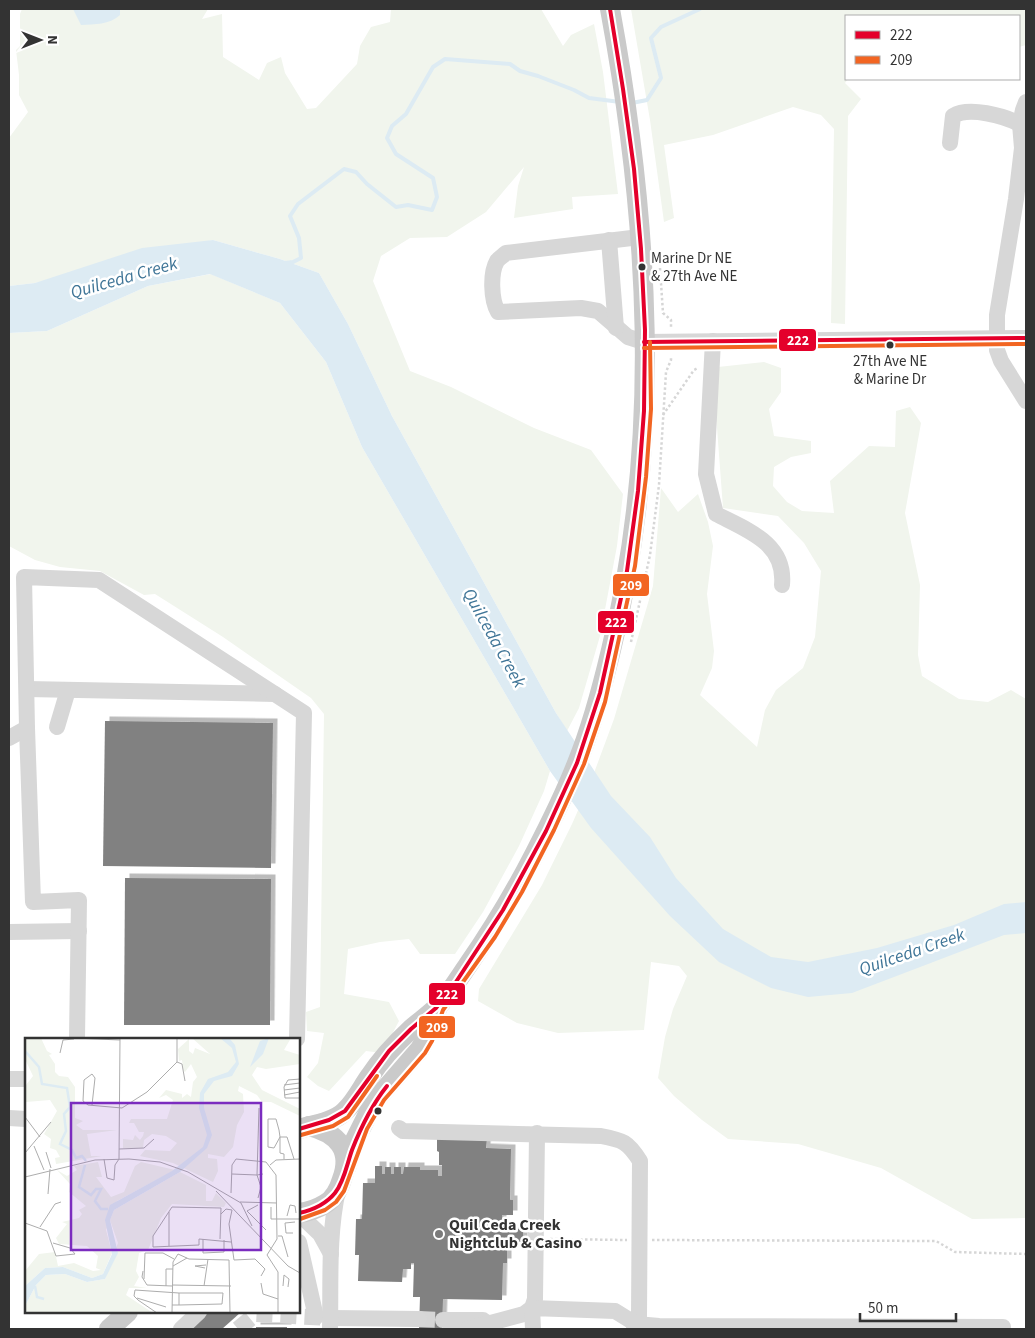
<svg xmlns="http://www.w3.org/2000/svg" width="1035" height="1338" viewBox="0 0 1035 1338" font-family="'Source Sans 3',sans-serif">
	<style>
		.green { fill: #f1f5ed }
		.water { fill: #ddebf3 }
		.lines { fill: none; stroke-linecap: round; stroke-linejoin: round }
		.stream { stroke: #ddebf3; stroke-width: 4 }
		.building { fill: #818181; filter: url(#shadow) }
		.minor-tunnel { stroke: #d6d6d6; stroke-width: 16; stroke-dasharray: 16 8; stroke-linecap: butt }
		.path { stroke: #d6d6d6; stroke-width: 2.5; stroke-dasharray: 2.5 2.5; stroke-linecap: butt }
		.minor { stroke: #d7d7d7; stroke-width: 16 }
		.major { stroke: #cacaca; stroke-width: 20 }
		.bus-1-casing { stroke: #fff; stroke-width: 8 }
		.bus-2-casing { stroke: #fff; stroke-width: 8 }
		.bus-1 { stroke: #e4002b; stroke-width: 4 }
		.bus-2 { stroke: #f26522; stroke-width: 4 }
		.bus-dot { fill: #333; stroke: #fff; stroke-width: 2 }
		.poi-dot { fill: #7a7a7a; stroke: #fff; stroke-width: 2 }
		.labels { text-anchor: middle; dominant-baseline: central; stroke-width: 5; stroke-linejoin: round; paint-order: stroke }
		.bus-label { font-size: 15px; fill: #333; stroke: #fff; text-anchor: start }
		.poi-label { font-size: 16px; font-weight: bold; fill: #333; stroke: #fff; text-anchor: start }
		.water-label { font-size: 18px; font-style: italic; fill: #3f7597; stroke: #fff }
		.inset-river { fill: none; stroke: #ddebf3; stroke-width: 2.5 }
		.inset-road { fill: none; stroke: #adadad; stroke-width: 1 }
		.view { fill: #7b2cbf; fill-opacity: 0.15; stroke: #7b2cbf; stroke-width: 2.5 }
		.inset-edge { fill: none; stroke: #333; stroke-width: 2.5 }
		.line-badge { stroke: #fff; stroke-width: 2 }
		.badge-label { font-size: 14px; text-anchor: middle; font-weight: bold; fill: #fff }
	</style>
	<defs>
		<filter id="shadow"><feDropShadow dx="4.5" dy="-4.5" stdDeviation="0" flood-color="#0004"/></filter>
	</defs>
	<rect width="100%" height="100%" fill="#fff"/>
	<g class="green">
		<path d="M 22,9 L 208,9 L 202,19 L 222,14 L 223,57 L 259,80 L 267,63 L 281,57 L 285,73 L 307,109 L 316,108 L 357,64 L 360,46 L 371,27 L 390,22 L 391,9 L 541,9 L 563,46 L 571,35 L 594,24 L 603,72 L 618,194 L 572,197 L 573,209 L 514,218 L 518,186 L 524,167 L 486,212 L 447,237 L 410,238 L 381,256 L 373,281 L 410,371 L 451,387 L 534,428 L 591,450 L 623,494 L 617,546 L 600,636 L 579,708 L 567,731 L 556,713 L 392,416 L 348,324 L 319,273 L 280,259 L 213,240 L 35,283 L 9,286 L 9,138 L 28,112 L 19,95 L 19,75 L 16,50 L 20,46 L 20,14 Z"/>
		<path d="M 631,9 L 1026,9 L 1026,45 L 1019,47 L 1019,16 L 846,16 L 846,79 L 848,79 L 845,83 L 861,99 L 848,116 L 845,324 L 831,323 L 834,129 L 821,115 L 793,107 L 713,135 L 664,145 L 674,218 L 664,222 L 650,120 Z"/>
		<path d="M 211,274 L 280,303 L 326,362 L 362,447 L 550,771 L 544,791 L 519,846 L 483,912 L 455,954 L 420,954 L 409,939 L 380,942 L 348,949 L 344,994 L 389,1002 L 399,1021 L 382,1053 L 366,1051 L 329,1091 L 318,1086 L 307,1077 L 318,1063 L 324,1033 L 307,1031 L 306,1012 L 320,1007 L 324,714 L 311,698 L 223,637 L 155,594 L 144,595 L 100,571 L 60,567 L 35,560 L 9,546 L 9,333 L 47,331 L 148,286 Z"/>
		<path d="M 764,362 L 781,368 L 781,392 L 769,409 L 774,436 L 811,441 L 811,453 L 791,457 L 774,467 L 773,486 L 787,502 L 802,511 L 834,513 L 830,481 L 869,446 L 895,447 L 896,411 L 910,407 L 921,423 L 905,513 L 920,585 L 918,655 L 922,676 L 959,699 L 988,702 L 1011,690 L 1026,699 L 1026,1218 L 972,1219 L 881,1168 L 798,1144 L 728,1139 L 702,1120 L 674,1096 L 658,1078 L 665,1037 L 673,1009 L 687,976 L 679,966 L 651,962 L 644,1030 L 558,1033 L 517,1023 L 478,1001 L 479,989 L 542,885 L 572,824 L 591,781 L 614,719 L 653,586 L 661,488 L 678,512 L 698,494 L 708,522 L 713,546 L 707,594 L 714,651 L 712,668 L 700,695 L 757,747 L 765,710 L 776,690 L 803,668 L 815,637 L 821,571 L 804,543 L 778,516 L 723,508 L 715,401 L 718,367 Z"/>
	</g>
	<g class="water">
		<path d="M 73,9 L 120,9 L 120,15 C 109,25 95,24 81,25 Z"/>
		<path d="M 213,240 L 280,259 L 319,273 L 348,324 L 392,416 L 556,713 L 611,796 L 650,837 L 676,878 L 723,929 L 771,957 L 808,962 L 877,948 L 954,925 L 1004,904 L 1026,902 L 1026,933 L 1004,935 L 852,993 L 808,997 L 771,988 L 719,962 L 670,916 L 591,828 L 550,771 L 362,447 L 326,362 L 280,303 L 210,274 L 148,286 L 47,331 L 9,333 L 9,286 L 35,283 L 142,248 Z"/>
	</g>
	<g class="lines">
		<g class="stream">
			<path d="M 632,103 L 647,100 L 661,78 L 651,38 L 661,27 L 700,9"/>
			<path d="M 285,263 L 293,262 L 301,258 L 299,238 L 290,216 L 298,204 L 344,169 L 356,172 L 367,184 L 396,207 L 408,205 L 432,210 L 437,197 L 433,178 L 396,154 L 387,138 L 392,126 L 406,114 L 433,67 L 445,59 L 510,64 L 520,71 L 538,76 L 574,90 L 589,98 L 620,102"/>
		</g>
	</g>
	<g class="building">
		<path d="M 105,721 L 273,723 L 271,868 L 103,866 Z"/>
		<path d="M 125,878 L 271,879 L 270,1025 L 124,1025 Z"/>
		<path d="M 437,1137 L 487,1138 L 486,1148 L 511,1149 L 510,1200 L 513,1200 L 513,1215 L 502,1215 L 502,1229 L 523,1229 L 523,1242 L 507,1242 L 507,1263 L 503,1263 L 502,1300 L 443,1299 L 442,1329 L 419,1329 L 420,1297 L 413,1297 L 414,1263 L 411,1263 L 411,1269 L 403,1269 L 402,1282 L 358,1281 L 359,1255 L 355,1255 L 356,1219 L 362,1219 L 363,1183 L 375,1183 L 375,1166 L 382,1166 L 382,1174 L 385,1174 L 385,1167 L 391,1167 L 391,1174 L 394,1174 L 394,1167 L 401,1167 L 401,1174 L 403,1174 L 404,1167 L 420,1167 L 420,1170 L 438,1170 L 438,1176 L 442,1176 L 442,1165 L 439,1165 L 439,1152 L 437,1151 Z"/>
		<path d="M 209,1312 L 241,1312 L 222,1329 L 189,1329 Z"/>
		<rect x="256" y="1327" width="31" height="2"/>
	</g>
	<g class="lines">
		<g class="minor-tunnel">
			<path d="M 419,1319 L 443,1320"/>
			<path d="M 238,1329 L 256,1314 L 328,1318"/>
		</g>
		<g class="path">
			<path d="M 660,268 L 663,313 L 671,320 L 671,328"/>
			<path d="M 663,415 L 694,370 L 698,368"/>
			<path d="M 631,642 L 650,555 L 659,485 L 666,372 L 671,360 L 671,356"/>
			<path d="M 550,1239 L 627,1240"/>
			<path d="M 652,1240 L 936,1241 L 955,1252 L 1026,1254"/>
		</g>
		<g class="minor">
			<path d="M 1026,102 L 1023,110 L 1020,124 L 1022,148 L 1016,199 L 997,315 L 997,350 L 1001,361 L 1026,401"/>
			<path d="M 950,143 L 953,116 C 969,106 1004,116 1020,124"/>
			<path d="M 640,237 L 506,253 C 503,256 499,258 497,261 C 490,273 491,300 498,312 L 581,308 L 598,311 L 628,337 L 644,342 L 1026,338"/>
			<path d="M 609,240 L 616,328"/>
			<path d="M 713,341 L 706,474 L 716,514 C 747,530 786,543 782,585"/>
			<path d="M 27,689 L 275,694"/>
			<path d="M 57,727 L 68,690"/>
			<path d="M 9,738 L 27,728"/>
			<path d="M 9,932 L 79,931"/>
			<path d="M 77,1039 L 79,900 L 33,902 L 27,728 L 24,577 L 99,580 L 304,713 L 297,1039"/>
			<path d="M 9,1079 L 26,1079"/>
			<path d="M 9,1118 L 26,1119"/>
			<path d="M 399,1128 L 403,1131 L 601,1136 C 623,1140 628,1142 640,1161 L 639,1317 L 634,1329"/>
			<path d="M 299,1214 L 320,1234 L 331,1254"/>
			<path d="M 299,1242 L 316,1317"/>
			<path d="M 331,1318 L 419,1319"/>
			<path d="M 443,1320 L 483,1320"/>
			<path d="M 181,1329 L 199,1312"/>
			<path d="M 330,1329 C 331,1283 328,1235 338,1190"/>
			<path d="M 468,1329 L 524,1314 L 532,1308 L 535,1299 L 537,1133"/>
			<path d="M 533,1329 L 532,1308 L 615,1311 L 636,1324 L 659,1326 L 1003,1327"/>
		</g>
		<g class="major">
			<path d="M 299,1129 C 313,1125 334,1122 345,1111 C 355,1102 362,1087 370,1076 C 381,1059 396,1043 411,1029 C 420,1021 431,1014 439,1005 C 450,993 459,978 468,965 C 493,929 515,892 535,853 C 550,824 565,794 577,763 C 592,726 602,688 611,650 C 663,440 649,220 610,9"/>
			<path d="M 346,1168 L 354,1142 L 374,1102 L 420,1049 L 426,1038 L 437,1009"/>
			<path d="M 299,1213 C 308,1212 317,1209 325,1204 C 334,1199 339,1189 342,1179 C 353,1150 337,1133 309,1126"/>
			<path d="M 109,1329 L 128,1312"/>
		</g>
		<defs>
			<g id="bus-1">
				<path d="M 644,342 L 1026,338"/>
				<path d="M 299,1129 L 329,1120 L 345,1111 L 389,1051 L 411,1029 L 436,1008 L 454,985 L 503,910 L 546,831 L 577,763 L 600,693 L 627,571 L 638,491 L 644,411 L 645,330 L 641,249 L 634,169 L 623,89 L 610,9"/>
				<path d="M 299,1213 C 313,1210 326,1204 335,1193 C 344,1182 347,1164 352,1150 C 361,1127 371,1106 387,1086"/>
			</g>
			<g id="bus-2">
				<path d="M 644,348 L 1026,344"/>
				<path d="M 301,1135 L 333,1126 L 348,1117 L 377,1076"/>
				<path d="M 300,1219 L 325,1210 L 336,1202 L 344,1191 L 367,1129 L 384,1100 L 425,1053 L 432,1041 L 443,1010 L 495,937 L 522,892 L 554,830 L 584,764 L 605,702 L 635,566 L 646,477 L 651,409 L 650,342"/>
			</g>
		</defs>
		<use href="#bus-1" class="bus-1-casing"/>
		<use href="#bus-2" class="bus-2-casing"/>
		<use href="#bus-1" class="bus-1"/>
		<use href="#bus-2" class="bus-2"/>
	</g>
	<g class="bus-dot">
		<circle cx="642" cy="267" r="4.5"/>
		<circle cx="890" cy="345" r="4.5"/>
		<circle cx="378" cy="1111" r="4.5"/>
	</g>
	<circle class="poi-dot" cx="439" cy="1234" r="5"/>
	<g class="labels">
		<g class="bus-label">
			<text x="651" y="258">Marine Dr NE<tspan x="651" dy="18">&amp; 27th Ave NE</tspan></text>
			<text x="890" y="361" text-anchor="middle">27th Ave NE<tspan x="890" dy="18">&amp; Marine Dr</tspan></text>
		</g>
		<g class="poi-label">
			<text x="449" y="1225">Quil Ceda Creek<tspan x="449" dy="18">Nightclub &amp; Casino</tspan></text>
		</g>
		<g class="water-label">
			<text transform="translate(124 278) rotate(-16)">Quilceda Creek</text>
			<text transform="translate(494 638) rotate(61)">Quilceda Creek</text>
			<text transform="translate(912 952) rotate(-19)">Quilceda Creek</text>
		</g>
	</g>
	<g transform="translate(25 1038)">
		<rect width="275" height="275" fill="#fff"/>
		<path d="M 0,0 L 16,0 L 22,13 L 27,16 L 24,17 L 30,26 L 30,34 L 34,38 L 43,39 L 50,49 L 50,80 L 58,83 L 51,87 L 58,92 L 92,92 L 62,96 L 66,118 L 77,118 L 31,126 L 30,120 L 35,119 L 31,112 L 25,110 L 26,101 L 19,96 L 32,73 L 25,62 L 1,64 L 1,47 L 8,38 L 0,21 ZM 167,0 L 266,0 L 259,12 L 275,17 L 275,26 L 241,31 L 232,29 L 227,37 L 237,52 L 275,71 L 275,78 L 246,64 L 237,64 L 232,57 L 214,48 L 213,53 L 218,56 L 219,74 L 212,87 L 208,109 L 199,119 L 183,116 L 183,120 L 192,121 L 193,133 L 188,144 L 148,125 L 115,118 L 120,112 L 145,113 L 152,105 L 141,98 L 127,96 L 119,102 L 118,110 L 98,110 L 98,101 L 108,102 L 110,97 L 115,102 L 118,98 L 119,94 L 114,94 L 109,85 L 104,85 L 106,81 L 142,81 L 148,62 L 141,57 L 134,60 L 141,52 L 157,56 L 157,60 L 162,56 L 166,59 L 168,44 L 172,39 L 166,26 L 160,34 L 158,32 L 157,22 L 154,23 L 153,11 L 164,1 L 164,13 L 168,16 L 170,10 L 185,16 ZM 73,124 L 77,139 L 71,139 L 86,159 L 99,154 L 110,128 L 116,124 L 150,132 L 92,163 L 81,192 L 87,215 L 78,236 L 67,240 L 38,229 L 20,230 L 0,248 L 0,233 L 14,216 L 30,214 L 33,228 L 49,225 L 68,233 L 76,232 L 71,230 L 73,218 L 62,208 L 34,206 L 31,200 L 42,186 L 37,184 L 54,180 L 57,176 L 54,172 L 61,168 L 44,154 L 45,146 L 32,132 L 42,138 L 52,132 L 49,128 ZM 155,134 L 181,147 L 181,163 L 187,163 L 191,155 L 201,165 L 199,169 L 147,166 L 136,180 L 123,212 L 114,215 L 111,233 L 114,239 L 109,248 L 122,250 L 104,250 L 101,257 L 128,275 L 0,275 L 0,268 L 11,247 L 21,237 L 40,236 L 62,244 L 80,241 L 93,205 L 85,182 L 89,172 Z" fill="#f1f5ed"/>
		<path d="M 195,0 L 204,0 L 210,7 L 214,26 L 207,38 L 189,43 L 179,56 L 179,70 L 187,97 L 182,110 L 155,134 L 89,172 L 85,182 L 93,215 L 80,241 L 62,244 L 40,236 L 21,237 L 11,247 L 0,268 L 0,248 L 20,230 L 38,229 L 67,240 L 78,236 L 87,216 L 80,182 L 85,167 L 147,133 L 178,109 L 182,97 L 174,70 L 175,55 L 183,41 L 203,34 L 211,24 L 207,10 ZM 244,0 L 238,16 L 225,29 L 235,3 Z" fill="#ddebf3"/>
		<path class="inset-river" d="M 0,13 L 14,29 L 17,46 L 42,50 L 45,69 L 39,76 L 41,93 L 35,106 L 47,112 L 51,120 L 57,118 L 61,123M 60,127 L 54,149 L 66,157 L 71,151 L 76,151 L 70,163 L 76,171 L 83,171M 10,248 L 12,259 L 19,261"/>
		<path class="inset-road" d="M 49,0 L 95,2M 152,0 L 152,24M 35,15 L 38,2 L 49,1M 152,24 L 157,26 L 160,43M 275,41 L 263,42 L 259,49 L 260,60 L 275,60M 259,47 L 275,45M 259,52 L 275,50M 259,57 L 275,54M 63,67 L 97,70 L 122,54 L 152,24M 63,67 L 58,63 L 59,42 L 67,36 L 70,40 L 67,67M 234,70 L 232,137 L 238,136M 0,79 L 15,99M 255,99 L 249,110 L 243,109 L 243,81 L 251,81 L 254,92 L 255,99 L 255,115 L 259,116 L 259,121M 255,99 L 262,99 L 269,121M 9,108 L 19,132M 94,111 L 119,110 L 129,101M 21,114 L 26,130M 0,115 L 26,84M 79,121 L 82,140 L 89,142 L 90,127 L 94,121 L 95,0M 245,127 L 251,122 L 275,121M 207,136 L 232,137 L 236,149 L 233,160M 0,139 L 70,122 L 104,121 L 135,124 L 163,134 L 216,165 L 227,188M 191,153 L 263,228 L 275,235M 206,155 L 207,127 L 211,121 L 241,124 L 251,137 L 252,201 L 242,217 L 253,234 L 253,275M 23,156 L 25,131M 215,164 L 252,165M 233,167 L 222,173 L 241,192M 246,169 L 246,181 L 275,181M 196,176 L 201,171 L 207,172 L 204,186 L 209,222M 262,178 L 265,167 L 270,168 L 271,175M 0,185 L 22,193 L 31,218 L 50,216 L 45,210 L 28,205M 15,189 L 30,166 L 36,164M 268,195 L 261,195 L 260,185 L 270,184M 253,198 L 257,198 L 263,219M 0,201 L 0,185M 178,201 L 178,215 L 199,214 L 199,202M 195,201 L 196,170 L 147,169 L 128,198 L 128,209 L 174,207 L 174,201 L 206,204M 144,208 L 144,174M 153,216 L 164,221 L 204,222M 204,222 L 205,275M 209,222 L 230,221 L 240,231 L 236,238M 148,228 L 162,220M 180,230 L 170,228 L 181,227M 118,233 L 117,239 L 122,247 L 147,248M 119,241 L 120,215 L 138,215 L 149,221M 236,245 L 238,256 L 253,261M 147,247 L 206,248M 141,248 L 141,231 L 148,231M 179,248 L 183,221M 258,248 L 259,237 L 264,241 L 263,249M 154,255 L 198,255 L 197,266 L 154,267M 112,260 L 141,269M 132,275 L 113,262 L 109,258 L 110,252 L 154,255 L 154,267 L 147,267M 147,275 L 148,224 L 153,216"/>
		<path class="view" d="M 46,65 L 236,65 L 236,212 L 46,212 Z"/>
		<rect width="275" height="275" class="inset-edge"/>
	</g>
	<g class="line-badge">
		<rect x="778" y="328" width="39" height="24" rx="5" fill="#e4002b"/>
		<rect x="612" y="573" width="38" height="24" rx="5" fill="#f26522"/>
		<rect x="597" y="610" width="38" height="24" rx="5" fill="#e4002b"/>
		<rect x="428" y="982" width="38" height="24" rx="5" fill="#e4002b"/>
		<rect x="418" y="1015" width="38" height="24" rx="5" fill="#f26522"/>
	</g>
	<g class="badge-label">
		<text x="798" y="345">222</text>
		<text x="631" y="590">209</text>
		<text x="616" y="627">222</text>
		<text x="447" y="999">222</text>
		<text x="437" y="1032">209</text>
	</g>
	<rect width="1035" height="1338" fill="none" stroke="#333333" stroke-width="20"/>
	<rect x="845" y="15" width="175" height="65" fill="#ffffff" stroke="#adadad"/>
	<rect x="855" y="31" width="25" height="8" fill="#e4002b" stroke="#adadad"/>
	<text x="890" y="40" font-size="15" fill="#333333">222</text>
	<rect x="855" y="56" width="25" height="8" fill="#f26522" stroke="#adadad"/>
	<text x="890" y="65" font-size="15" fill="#333333">209</text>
	<g transform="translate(40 40) rotate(90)" stroke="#ffffff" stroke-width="4" paint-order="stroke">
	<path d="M0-4L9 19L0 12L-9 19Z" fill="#333333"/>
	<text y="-8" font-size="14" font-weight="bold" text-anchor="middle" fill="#333333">N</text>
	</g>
	<path d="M860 1313v8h96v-8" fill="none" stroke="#333333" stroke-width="2.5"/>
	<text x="868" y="1313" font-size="15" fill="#333333" stroke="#ffffff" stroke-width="4" paint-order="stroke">50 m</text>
</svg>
